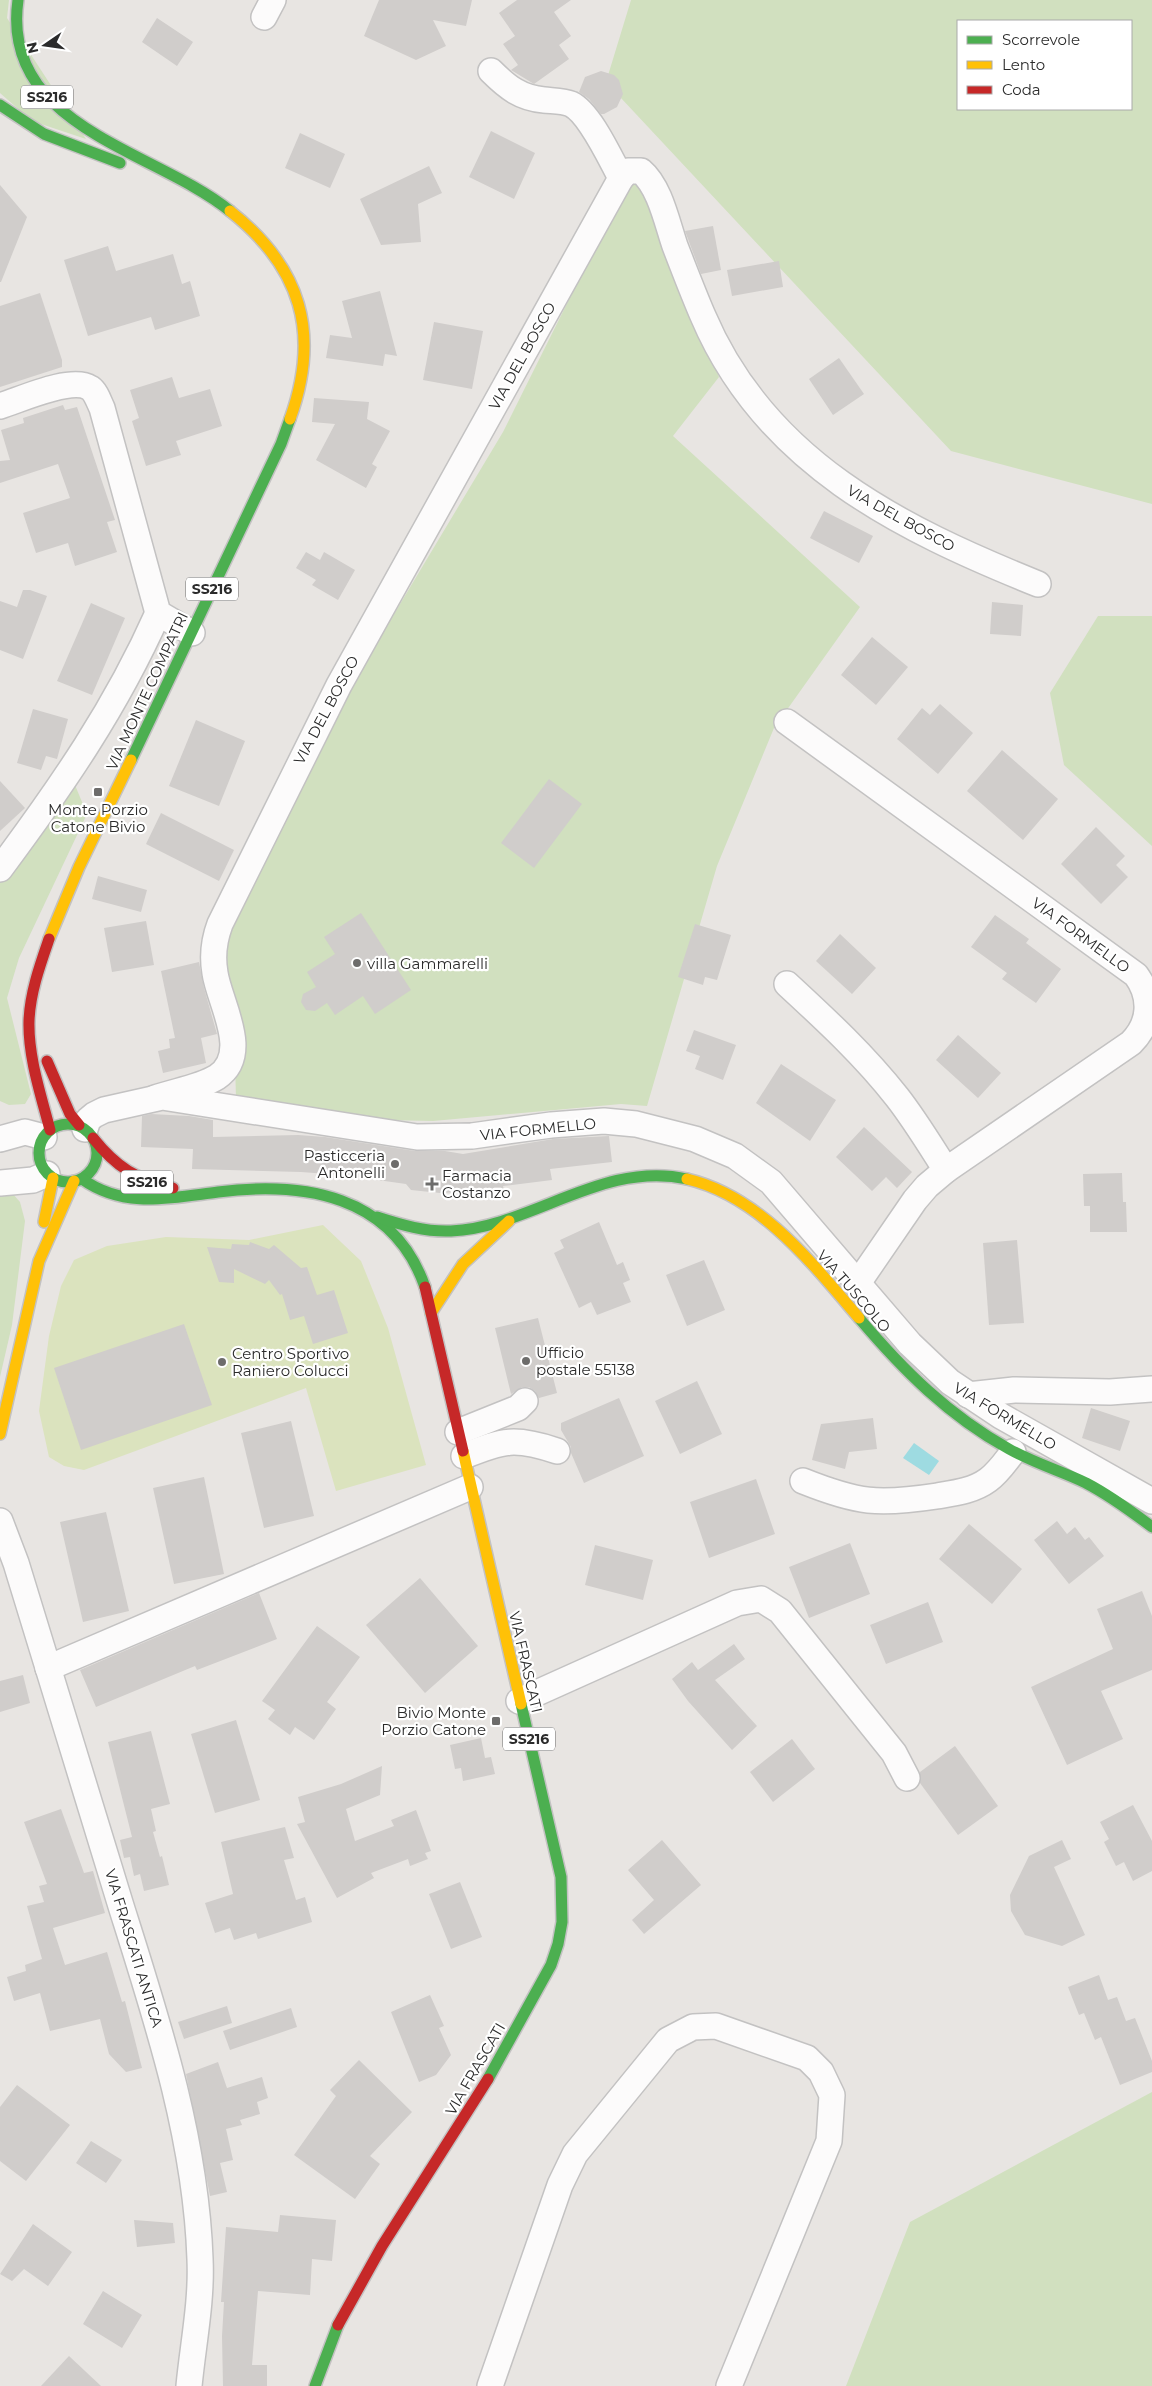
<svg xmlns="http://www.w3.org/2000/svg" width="1152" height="2386" viewBox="0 0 1152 2386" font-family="Montserrat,sans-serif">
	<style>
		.green { fill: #d1e0bf; fill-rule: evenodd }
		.pitch { fill: #dbe3be }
		.water { fill: #9edbe1 }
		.building { fill: #d0cdcb }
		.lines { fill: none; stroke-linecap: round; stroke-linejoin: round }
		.street-casing { stroke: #c3c2c2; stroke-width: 28 }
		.fast-casing { stroke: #c3c2c2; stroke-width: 14 }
		.slow-casing { stroke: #c3c2c2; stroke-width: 14 }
		.jam-casing { stroke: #c3c2c2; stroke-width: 14 }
		.street { stroke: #fcfbfb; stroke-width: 25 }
		.fast { stroke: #4caf50; stroke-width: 11 }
		.slow { stroke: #ffc107; stroke-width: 11 }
		.jam { stroke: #c62828; stroke-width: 11 }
		.poi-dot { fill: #6d6c6b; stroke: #fff; stroke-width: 2 }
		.labels { text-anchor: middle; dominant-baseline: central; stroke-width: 4.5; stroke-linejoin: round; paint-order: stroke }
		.shield { fill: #fff; stroke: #6b6b6b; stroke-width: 1 }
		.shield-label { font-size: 14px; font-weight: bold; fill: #2b2b2b }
		.street-label { font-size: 15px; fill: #2b2b2b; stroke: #fff }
		.poi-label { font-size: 15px; fill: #2b2b2b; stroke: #fff; text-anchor: start }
	</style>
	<rect width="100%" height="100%" fill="#e8e5e2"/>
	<g class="green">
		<path d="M 0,0 L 9,0 L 7,18 L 86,139 L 32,121 L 0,93 Z"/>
		<path d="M 631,0 L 1152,0 L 1152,504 L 951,451 L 606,82 ZM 958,21 L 1131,21 L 1131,109 L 958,109 Z"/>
		<path d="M 637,182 L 646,189 L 695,321 L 719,377 L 673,436 L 860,607 L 774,728 L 717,866 L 647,1106 L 621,1104 L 433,1121 L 385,1120 L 236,1099 L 235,1062 L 224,952 L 235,912 L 324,731 L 503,432 L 624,189 Z"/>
		<path d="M 1098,616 L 1152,616 L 1152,846 L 1064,765 L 1050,693 Z"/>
		<path d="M 70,773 L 87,814 L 19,958 L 7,998 L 31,1094 L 25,1104 L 9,1105 L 0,1101 L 0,869 Z"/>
		<path d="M 12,1193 L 20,1202 L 25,1221 L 12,1325 L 0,1377 L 0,1196 Z"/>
		<path d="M 1152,2092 L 1152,2386 L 846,2386 L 910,2222 Z"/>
	</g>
	<path class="pitch" d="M 323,1225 L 361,1261 L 388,1328 L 426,1465 L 336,1491 L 306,1388 L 84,1470 L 64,1466 L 49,1457 L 39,1411 L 49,1336 L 61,1286 L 74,1260 L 107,1246 L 166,1237 L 249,1240 Z"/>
	<path class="water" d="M 914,1443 L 939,1461 L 929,1475 L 903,1458 Z"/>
	<g class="building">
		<path d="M 379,0 L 472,0 L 466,26 L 433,20 L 446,46 L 416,60 L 364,36 Z"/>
		<path d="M 517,0 L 571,0 L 554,12 L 571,36 L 559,45 L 569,59 L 534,84 L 511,70 L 518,65 L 503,44 L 515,36 L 499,13 Z"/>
		<path d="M 157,18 L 193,42 L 177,66 L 142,42 Z"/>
		<path d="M 601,71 L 614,75 L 619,80 L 623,94 L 617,107 L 604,114 L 601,114 L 589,99 L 579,92 L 585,77 Z"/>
		<path d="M 491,131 L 535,153 L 514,199 L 469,177 Z"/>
		<path d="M 300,133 L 345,154 L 330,188 L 285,168 Z"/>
		<path d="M 429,166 L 442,193 L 418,204 L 421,242 L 381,245 L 360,199 Z"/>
		<path d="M 0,185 L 27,217 L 1,282 L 0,282 Z"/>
		<path d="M 713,226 L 721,270 L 701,274 L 685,231 Z"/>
		<path d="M 108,246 L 116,271 L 173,254 L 182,284 L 190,281 L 200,316 L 155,330 L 151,317 L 88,336 L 64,260 Z"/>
		<path d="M 779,261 L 783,287 L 732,296 L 727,270 Z"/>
		<path d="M 380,291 L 397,356 L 385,354 L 383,366 L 326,358 L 330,335 L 352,338 L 342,301 Z"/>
		<path d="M 40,293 L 62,360 L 62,367 L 0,387 L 0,306 Z"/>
		<path d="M 434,322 L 483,331 L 472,389 L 423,380 Z"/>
		<path d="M 839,358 L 864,394 L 833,415 L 809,379 Z"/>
		<path d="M 172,377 L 179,398 L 210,389 L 222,426 L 176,441 L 181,455 L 146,466 L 132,421 L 139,418 L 130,390 Z"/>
		<path d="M 314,398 L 369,402 L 367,419 L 390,431 L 372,464 L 377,467 L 366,488 L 316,460 L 335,424 L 312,422 Z"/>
		<path d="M 63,405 L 65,410 L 77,407 L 115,520 L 107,522 L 117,552 L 75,566 L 68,543 L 36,553 L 23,513 L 70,498 L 58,464 L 0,483 L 0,461 L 10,460 L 1,430 L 24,423 L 23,418 Z"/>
		<path d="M 824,511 L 873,536 L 859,563 L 810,538 Z"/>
		<path d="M 306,552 L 320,560 L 324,552 L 355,570 L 338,600 L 312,585 L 316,580 L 296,568 Z"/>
		<path d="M 23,590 L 30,590 L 47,596 L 23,659 L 0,650 L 0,601 L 17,607 Z"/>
		<path d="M 992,602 L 1023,605 L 1021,636 L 990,634 Z"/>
		<path d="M 91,603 L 125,618 L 92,695 L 57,681 Z"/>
		<path d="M 872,637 L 908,667 L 876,705 L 841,675 Z"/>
		<path d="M 940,704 L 973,733 L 938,774 L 897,739 L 922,708 L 930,715 Z"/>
		<path d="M 33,709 L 68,719 L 57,759 L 46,756 L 41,770 L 17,763 Z"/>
		<path d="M 196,720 L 245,741 L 219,806 L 169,786 Z"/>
		<path d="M 1002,750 L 1058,799 L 1023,840 L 967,791 Z"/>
		<path d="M 549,779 L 582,804 L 534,868 L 501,843 Z"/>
		<path d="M 0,781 L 25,808 L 0,831 Z"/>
		<path d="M 161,813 L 234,850 L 219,881 L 146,844 Z"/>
		<path d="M 1096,827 L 1125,856 L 1116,865 L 1128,877 L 1101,904 L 1061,864 Z"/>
		<path d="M 98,876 L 147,890 L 141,912 L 92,899 Z"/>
		<path d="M 361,913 L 411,990 L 375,1014 L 363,996 L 335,1015 L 327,1003 L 315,1011 L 306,1010 L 301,1002 L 303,994 L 316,987 L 307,972 L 335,954 L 324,937 Z"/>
		<path d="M 995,915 L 1029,939 L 1026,943 L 1061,969 L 1036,1003 L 1002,979 L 1007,973 L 971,947 Z"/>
		<path d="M 146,921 L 154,965 L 112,972 L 104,928 Z"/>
		<path d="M 695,924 L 731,935 L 717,980 L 705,977 L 703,985 L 678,977 Z"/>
		<path d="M 840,934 L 876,968 L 852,994 L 816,961 Z"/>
		<path d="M 199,962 L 204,988 L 217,1034 L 201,1038 L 206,1063 L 163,1073 L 158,1051 L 170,1048 L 169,1039 L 175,1038 L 161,971 Z"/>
		<path d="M 694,1030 L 736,1045 L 723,1080 L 695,1069 L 700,1056 L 686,1051 Z"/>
		<path d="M 958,1035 L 1001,1073 L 978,1098 L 936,1060 Z"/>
		<path d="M 781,1064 L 836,1100 L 810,1141 L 756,1103 Z"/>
		<path d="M 151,1114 L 189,1116 L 213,1120 L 213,1137 L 298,1135 L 325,1137 L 415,1151 L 445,1151 L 463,1154 L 553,1139 L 609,1136 L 612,1162 L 550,1169 L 552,1180 L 503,1186 L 504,1190 L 440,1193 L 411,1190 L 406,1184 L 342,1175 L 301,1172 L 192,1169 L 193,1149 L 141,1147 L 142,1116 Z"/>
		<path d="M 864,1127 L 912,1172 L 897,1188 L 886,1177 L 872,1191 L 836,1157 Z"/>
		<path d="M 1122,1173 L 1123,1202 L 1126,1202 L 1127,1232 L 1090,1232 L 1090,1206 L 1084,1206 L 1083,1174 Z"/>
		<path d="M 599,1222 L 617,1265 L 623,1262 L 630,1280 L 623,1283 L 631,1302 L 597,1315 L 591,1302 L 579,1308 L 554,1253 L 564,1248 L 560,1240 Z"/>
		<path d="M 1017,1240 L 1024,1323 L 989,1325 L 983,1243 Z"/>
		<path d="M 250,1242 L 269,1249 L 274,1245 L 301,1268 L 307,1267 L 317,1295 L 334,1290 L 348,1333 L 313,1344 L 304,1316 L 290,1320 L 282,1294 L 280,1295 L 269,1280 L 265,1284 L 234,1269 L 234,1283 L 219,1282 L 207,1247 L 231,1249 L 232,1244 L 249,1245 Z"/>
		<path d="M 704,1260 L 725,1310 L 687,1326 L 666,1275 Z"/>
		<path d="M 538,1318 L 557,1393 L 539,1398 L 535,1391 L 529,1387 L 522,1387 L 511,1394 L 495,1328 Z"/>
		<path d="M 184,1324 L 212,1405 L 81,1450 L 54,1368 Z"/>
		<path d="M 697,1381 L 722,1434 L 680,1454 L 655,1401 Z"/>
		<path d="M 619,1398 L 644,1456 L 584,1483 L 571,1453 L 571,1447 L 561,1430 L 561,1423 Z"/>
		<path d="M 1091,1408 L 1130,1421 L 1120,1451 L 1082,1438 Z"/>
		<path d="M 873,1418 L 877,1449 L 849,1452 L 845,1469 L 812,1460 L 821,1424 Z"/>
		<path d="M 291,1421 L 314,1516 L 264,1528 L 241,1433 Z"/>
		<path d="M 204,1477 L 224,1574 L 174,1584 L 153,1488 Z"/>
		<path d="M 756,1479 L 775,1534 L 709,1558 L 690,1502 Z"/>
		<path d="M 106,1512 L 129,1611 L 83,1622 L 60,1522 Z"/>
		<path d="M 1057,1521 L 1067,1534 L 1075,1527 L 1085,1540 L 1089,1537 L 1104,1556 L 1069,1584 L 1034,1540 Z"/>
		<path d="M 969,1524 L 1022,1569 L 992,1604 L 939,1559 Z"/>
		<path d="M 850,1543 L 870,1594 L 809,1618 L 789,1567 Z"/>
		<path d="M 595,1545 L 653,1560 L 643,1600 L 585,1585 Z"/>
		<path d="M 420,1578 L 478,1646 L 425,1693 L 366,1625 Z"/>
		<path d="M 1142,1591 L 1152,1616 L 1152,1670 L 1101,1691 L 1123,1739 L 1067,1765 L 1031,1687 L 1113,1649 L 1097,1609 Z"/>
		<path d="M 259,1593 L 277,1639 L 197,1670 L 195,1666 L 96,1707 L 80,1670 Z"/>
		<path d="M 928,1602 L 943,1642 L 886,1664 L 870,1625 Z"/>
		<path d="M 317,1626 L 360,1657 L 327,1702 L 336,1709 L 314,1740 L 295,1727 L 290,1735 L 268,1719 L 275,1710 L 262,1701 Z"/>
		<path d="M 734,1644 L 745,1659 L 715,1680 L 757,1726 L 732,1750 L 688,1701 L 672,1679 L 692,1662 L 698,1670 Z"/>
		<path d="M 23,1675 L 30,1703 L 0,1712 L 0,1681 Z"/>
		<path d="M 236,1720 L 260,1800 L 215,1813 L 191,1734 Z"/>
		<path d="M 151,1731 L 170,1804 L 151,1809 L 156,1831 L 153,1832 L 160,1857 L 162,1856 L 169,1885 L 144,1891 L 140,1874 L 134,1876 L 130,1857 L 124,1858 L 120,1840 L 132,1837 L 108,1742 Z"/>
		<path d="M 481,1738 L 485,1758 L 491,1757 L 495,1774 L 463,1781 L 461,1768 L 455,1769 L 450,1745 Z"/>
		<path d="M 792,1739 L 815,1769 L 773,1802 L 750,1772 Z"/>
		<path d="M 955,1746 L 998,1806 L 958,1835 L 920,1783 L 920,1772 Z"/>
		<path d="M 382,1766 L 380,1795 L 346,1809 L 355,1841 L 394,1826 L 391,1820 L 416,1810 L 431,1851 L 425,1853 L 428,1859 L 410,1866 L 408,1859 L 371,1873 L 374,1878 L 337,1898 L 297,1824 L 305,1822 L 298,1797 L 341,1784 Z"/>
		<path d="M 1133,1805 L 1152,1841 L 1152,1871 L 1133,1881 L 1124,1862 L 1116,1866 L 1104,1842 L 1109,1839 L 1100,1822 Z"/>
		<path d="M 61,1809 L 84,1873 L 93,1871 L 105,1913 L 53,1928 L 65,1965 L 107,1952 L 122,2002 L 125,2001 L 142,2068 L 126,2072 L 109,2054 L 100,2019 L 50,2031 L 40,1993 L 14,2001 L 7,1977 L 26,1971 L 25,1965 L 42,1959 L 27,1906 L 44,1902 L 39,1886 L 47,1884 L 24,1822 Z"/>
		<path d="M 285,1827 L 294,1858 L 284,1860 L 296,1900 L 305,1897 L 312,1922 L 258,1939 L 256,1933 L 234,1940 L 230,1928 L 215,1933 L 205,1903 L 233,1894 L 221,1842 Z"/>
		<path d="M 662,1840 L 701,1885 L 644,1934 L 632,1920 L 654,1900 L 628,1870 Z"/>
		<path d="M 1062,1840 L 1071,1859 L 1054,1867 L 1085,1935 L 1062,1946 L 1025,1935 L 1011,1911 L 1010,1895 L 1029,1856 Z"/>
		<path d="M 460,1882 L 482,1937 L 451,1949 L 429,1894 Z"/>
		<path d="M 1099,1975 L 1108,2000 L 1117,1997 L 1126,2021 L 1135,2018 L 1152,2061 L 1152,2072 L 1120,2085 L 1101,2037 L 1095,2040 L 1084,2013 L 1079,2015 L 1068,1987 Z"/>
		<path d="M 430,1995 L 444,2026 L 439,2028 L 451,2055 L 436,2075 L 419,2082 L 391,2012 Z"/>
		<path d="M 227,2006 L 232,2023 L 184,2039 L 178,2022 Z"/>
		<path d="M 291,2008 L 297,2027 L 230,2050 L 223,2031 Z"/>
		<path d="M 359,2060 L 412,2112 L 370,2156 L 380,2164 L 355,2199 L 294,2155 L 336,2096 L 330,2090 Z"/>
		<path d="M 218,2062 L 227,2088 L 262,2077 L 268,2098 L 257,2102 L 260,2114 L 240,2120 L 242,2125 L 226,2129 L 233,2160 L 220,2163 L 227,2192 L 210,2196 L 186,2074 Z"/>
		<path d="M 17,2085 L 70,2125 L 26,2181 L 0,2161 L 0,2107 Z"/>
		<path d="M 91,2141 L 122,2160 L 106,2183 L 76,2163 Z"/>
		<path d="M 280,2215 L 336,2220 L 332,2261 L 312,2259 L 310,2295 L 258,2291 L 252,2365 L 267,2365 L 267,2386 L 223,2386 L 222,2336 L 224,2302 L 221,2302 L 226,2227 L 278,2232 Z"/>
		<path d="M 134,2220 L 173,2223 L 175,2243 L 137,2247 Z"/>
		<path d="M 33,2224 L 72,2252 L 48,2286 L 24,2269 L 12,2281 L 0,2274 Z"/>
		<path d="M 103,2291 L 142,2315 L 122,2348 L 83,2324 Z"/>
		<path d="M 69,2356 L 101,2386 L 41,2386 Z"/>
	</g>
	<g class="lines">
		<defs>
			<g id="street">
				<path d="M 264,17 L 273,0"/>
				<path d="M 491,71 C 508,88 521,98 544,100 C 553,101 564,101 571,104 C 590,113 611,160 621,178"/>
				<path d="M 0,406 C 20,400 71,376 90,388 C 96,392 99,402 102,408 L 158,613 L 192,633"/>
				<path d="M 787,722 L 1136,975 C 1152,997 1151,1023 1131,1043 L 946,1170 L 927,1186 L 915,1200 L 858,1283"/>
				<path d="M 0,869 C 61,787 116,708 158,613"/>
				<path d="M 787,984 C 826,1020 864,1055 897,1097 C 915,1120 930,1145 946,1170"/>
				<path d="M 155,1098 C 175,1091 199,1088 217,1077 C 252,1054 219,1002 215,973 C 212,956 214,940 220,924 L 339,685 L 621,178 L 628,171 L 641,171 C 660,187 667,223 675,246 C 684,269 693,293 703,316 C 765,462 899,528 1038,584"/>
				<path d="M 85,1129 L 88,1120 L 94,1115 L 104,1110 L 162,1097 L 417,1137 L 472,1136 L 551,1125 L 604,1121 L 636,1124 L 695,1139 L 735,1156 L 771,1182 L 910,1344 L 950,1382 L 1001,1416 L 1152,1501"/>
				<path d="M 0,1139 L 25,1132 L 44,1137"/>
				<path d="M 0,1183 L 33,1180 L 47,1174"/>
				<path d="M 968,1395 L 1014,1390 L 1110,1392 L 1152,1389"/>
				<path d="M 458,1432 L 518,1408 L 525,1401"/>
				<path d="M 464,1456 C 504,1440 515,1437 557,1451"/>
				<path d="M 803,1481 C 858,1503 878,1505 937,1496 C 955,1493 973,1491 988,1480 C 998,1473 1006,1461 1013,1452"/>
				<path d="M 0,1521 L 16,1563 C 51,1677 86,1792 121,1906 C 157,2020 196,2138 200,2259 C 202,2301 193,2344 189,2386"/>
				<path d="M 48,1668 L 470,1487"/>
				<path d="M 519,1701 L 737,1603 L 761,1599 L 780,1611 L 894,1753 L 907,1778"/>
				<path d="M 490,2386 L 560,2185 L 575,2154 L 668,2040 L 693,2027 L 716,2026 L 807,2058 L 821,2072 L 832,2095 L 829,2141 L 729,2386"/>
			</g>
			<g id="fast">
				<path d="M 18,0 C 0,127 155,150 230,211"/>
				<path d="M 0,105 L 44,134 L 120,163"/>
				<path d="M 131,760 L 281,444 L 290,419"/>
				<circle cx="68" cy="1153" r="29"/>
				<path d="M 82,1179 C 124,1209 170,1198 218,1192 C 304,1181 393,1195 425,1287"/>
				<path d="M 377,1217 C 402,1225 425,1232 451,1231 C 532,1227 603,1160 687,1179"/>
				<path d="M 859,1318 C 903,1370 949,1416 1009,1449 C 1034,1463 1061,1471 1086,1483 C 1109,1495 1131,1511 1152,1527"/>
				<path d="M 488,2079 L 551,1965 L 558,1944 L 562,1922 L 561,1877 L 521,1704"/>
				<path d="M 315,2386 L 338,2325"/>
			</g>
			<g id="slow">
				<path d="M 230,211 C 301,267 321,333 290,419"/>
				<path d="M 49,939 L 79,867 L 131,760"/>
				<path d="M 687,1179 C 760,1196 812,1263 859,1318"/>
				<path d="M 44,1222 L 53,1178"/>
				<path d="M 431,1313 L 463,1264 L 509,1221"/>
				<path d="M 0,1434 L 39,1261 L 74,1181"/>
				<path d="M 463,1451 L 521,1704"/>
			</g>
			<g id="jam">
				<path d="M 49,939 C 40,965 30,993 29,1021 C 28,1057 41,1095 50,1130"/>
				<path d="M 47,1061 L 70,1114 L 79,1125"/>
				<path d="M 93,1138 C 117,1168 136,1179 173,1188"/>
				<path d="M 425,1287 L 463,1451"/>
				<path d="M 338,2325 L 382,2246 L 488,2079"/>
			</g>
		</defs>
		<use href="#street" class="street-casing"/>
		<use href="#fast" class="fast-casing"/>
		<use href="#slow" class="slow-casing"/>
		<use href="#jam" class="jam-casing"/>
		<use href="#street" class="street"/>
		<use href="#fast" class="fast"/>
		<use href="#slow" class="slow"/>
		<use href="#jam" class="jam"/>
	</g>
	<g class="poi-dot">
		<rect x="93" y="787" width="10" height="10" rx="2.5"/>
		<circle cx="357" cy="963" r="5"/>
		<circle cx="395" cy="1164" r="5"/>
		<path d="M429.5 1176.5h5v5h5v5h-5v5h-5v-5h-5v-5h5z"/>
		<circle cx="526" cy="1361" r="5"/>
		<circle cx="222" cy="1362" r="5"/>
		<rect x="491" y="1716" width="10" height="10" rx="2.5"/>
	</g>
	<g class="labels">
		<g class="shield">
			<rect x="21" y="85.5" width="52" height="23" rx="4"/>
			<rect x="186" y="577.5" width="52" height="23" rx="4"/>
			<rect x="121" y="1170.5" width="52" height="23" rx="4"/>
			<rect x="503" y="1727.5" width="52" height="23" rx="4"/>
		</g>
		<g class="shield-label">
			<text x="47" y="97">SS216</text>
			<text x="212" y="589">SS216</text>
			<text x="147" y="1182">SS216</text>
			<text x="529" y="1739">SS216</text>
		</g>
		<g class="street-label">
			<text transform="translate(522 356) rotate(-61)">VIA DEL BOSCO</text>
			<text transform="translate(901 518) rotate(29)">VIA DEL BOSCO</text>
			<text transform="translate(147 691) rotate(-65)">VIA MONTE COMPATRI</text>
			<text transform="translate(326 710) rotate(-62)">VIA DEL BOSCO</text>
			<text transform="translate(1081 935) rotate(36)">VIA FORMELLO</text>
			<text transform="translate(538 1129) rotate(-6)">VIA FORMELLO</text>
			<text transform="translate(854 1291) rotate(49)">VIA TUSCOLO</text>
			<text transform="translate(1005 1416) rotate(31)">VIA FORMELLO</text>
			<text transform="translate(526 1662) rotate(77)">VIA FRASCATI</text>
			<text transform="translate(134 1948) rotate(73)">VIA FRASCATI ANTICA</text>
			<text transform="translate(475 2069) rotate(-60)">VIA FRASCATI</text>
		</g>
		<g class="poi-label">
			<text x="98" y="809" text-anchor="middle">Monte Porzio<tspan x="98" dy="17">Catone Bivio</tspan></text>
			<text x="367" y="963">villa Gammarelli</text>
			<text x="385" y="1155" text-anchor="end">Pasticceria<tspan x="385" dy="17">Antonelli</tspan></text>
			<text x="442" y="1175">Farmacia<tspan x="442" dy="17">Costanzo</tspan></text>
			<text x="536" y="1352">Ufficio<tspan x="536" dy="17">postale 55138</tspan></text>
			<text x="232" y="1353">Centro Sportivo<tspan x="232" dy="17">Raniero Colucci</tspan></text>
			<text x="486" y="1712" text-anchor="end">Bivio Monte<tspan x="486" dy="17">Porzio Catone</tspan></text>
		</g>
	</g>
	<rect x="957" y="20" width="175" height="90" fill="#ffffff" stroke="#aaaaaa"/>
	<rect x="967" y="36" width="25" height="8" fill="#4caf50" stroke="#aaaaaa"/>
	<text x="1002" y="45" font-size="15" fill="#2b2b2b">Scorrevole</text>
	<rect x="967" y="61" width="25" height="8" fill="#ffc107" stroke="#aaaaaa"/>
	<text x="1002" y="70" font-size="15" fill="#2b2b2b">Lento</text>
	<rect x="967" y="86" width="25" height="8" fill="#c62828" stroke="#aaaaaa"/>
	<text x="1002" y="95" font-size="15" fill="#2b2b2b">Coda</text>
	<g transform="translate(45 45) rotate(257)" stroke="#ffffff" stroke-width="4" paint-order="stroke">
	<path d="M0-4L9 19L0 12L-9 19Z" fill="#2b2b2b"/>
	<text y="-8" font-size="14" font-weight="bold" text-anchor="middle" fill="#2b2b2b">N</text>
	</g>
</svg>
